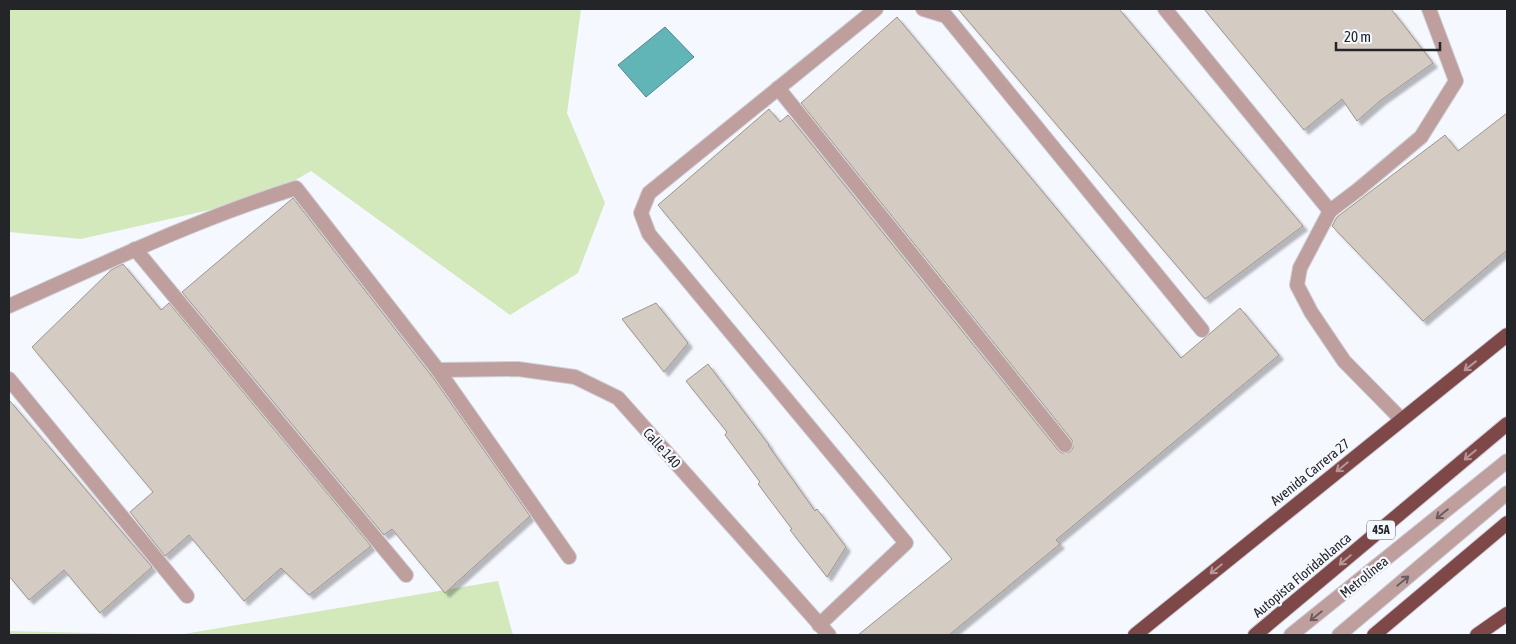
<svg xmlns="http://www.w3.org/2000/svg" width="1516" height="644" viewBox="0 0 1516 644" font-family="'Asap Condensed',sans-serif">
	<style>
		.green { fill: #d4e9bb }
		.water { fill: #62b5b7; stroke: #4f8a8c }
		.building { fill: #d4cbc3; stroke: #9d958d; filter: url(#shadow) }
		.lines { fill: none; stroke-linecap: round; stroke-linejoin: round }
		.service-casing { stroke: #d0d2d8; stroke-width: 16 }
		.minor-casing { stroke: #d0d2d8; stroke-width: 16 }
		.trunk-casing { stroke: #d0d2d8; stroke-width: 16 }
		.service { stroke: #be9f9e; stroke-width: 14 }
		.minor { stroke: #be9f9e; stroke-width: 14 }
		.trunk { stroke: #7f4848; stroke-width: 14 }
		.oneway { stroke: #b5979a }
		.oneway2 { stroke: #695c5e }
		.labels { text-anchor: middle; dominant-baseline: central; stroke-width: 4.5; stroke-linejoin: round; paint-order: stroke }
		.shield { fill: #f6f8ff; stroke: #636469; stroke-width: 1 }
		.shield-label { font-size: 12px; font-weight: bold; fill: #242529 }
		.street-label { font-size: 14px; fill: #242529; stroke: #f6f8ff }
	</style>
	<defs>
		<filter id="shadow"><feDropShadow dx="4.5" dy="4.5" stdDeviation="1" flood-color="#0004"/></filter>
	</defs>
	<rect width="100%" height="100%" fill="#f6f8ff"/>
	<g class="green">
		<path d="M 9,9 L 581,9 L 567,113 L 605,203 L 578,273 L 510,315 L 311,171 L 267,197 L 81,239 L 9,232 Z"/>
		<path d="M 498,581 L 513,635 L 9,635 L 9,631 L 178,635 Z"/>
	</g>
	<path class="water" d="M 665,27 L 694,57 L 646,97 L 618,65 Z"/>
	<g class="building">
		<path d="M 958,9 L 1119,9 L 1303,226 L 1205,299 Z"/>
		<path d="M 1204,9 L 1391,9 L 1433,63 L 1381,100 L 1357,121 L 1342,99 L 1304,130 Z"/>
		<path d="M 897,17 L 1181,358 L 1240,308 L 1279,355 L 1056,540 L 1060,544 L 949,635 L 858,635 L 952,559 L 658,205 L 769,109 L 780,122 L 788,115 L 1058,450 L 1062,453 L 1070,452 L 1073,448 L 1072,440 L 801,103 Z"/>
		<path d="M 1507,113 L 1507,250 L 1423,321 L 1332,226 L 1337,217 L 1445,135 L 1458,151 Z"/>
		<path d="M 293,198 L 434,379 L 530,516 L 445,593 L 392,529 L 384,535 L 182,292 Z"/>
		<path d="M 123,264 L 161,310 L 169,303 L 371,546 L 309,595 L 281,568 L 244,601 L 189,535 L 165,556 L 130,512 L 153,492 L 32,347 L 111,270 Z"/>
		<path d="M 656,303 L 688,343 L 664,372 L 622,319 Z"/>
		<path d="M 708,364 L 769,445 L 768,445 L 815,511 L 817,509 L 846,547 L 827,577 L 790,530 L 792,529 L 758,484 L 760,482 L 725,435 L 727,432 L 686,381 Z"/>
		<path d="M 9,400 L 152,567 L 100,613 L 64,570 L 29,600 L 9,576 Z"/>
	</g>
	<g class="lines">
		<defs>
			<g id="service">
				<path d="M 1291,635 L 1507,461"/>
				<path d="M 1339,635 L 1507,493"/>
			</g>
			<g id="minor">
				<path d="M 923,9 L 946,16 L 1202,330"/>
				<path d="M 1165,9 L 1330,211"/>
				<path d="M 778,88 L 1065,445"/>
				<path d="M 135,249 L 406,575"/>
				<path d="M 9,306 C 103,264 197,219 296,188 L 438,370 L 569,557"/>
				<path d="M 438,370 L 518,369 L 575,377 L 618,398 L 829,635"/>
				<path d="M 9,379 L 187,596"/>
				<path d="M 1401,419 L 1344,361 L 1311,312 L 1297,285 L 1300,268 L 1330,211 L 1359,189 L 1421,137 L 1456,81 L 1429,9"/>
				<path d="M 819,625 L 906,543 L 649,234 L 641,213 L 649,193 L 876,9"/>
			</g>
			<g id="trunk">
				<path d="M 1135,635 L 1507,335"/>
				<path d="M 1255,635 L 1507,424"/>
				<path d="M 1374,635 L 1507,523"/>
				<path d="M 1477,635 L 1507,614"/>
			</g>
		</defs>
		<use href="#service" class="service-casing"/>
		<use href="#minor" class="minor-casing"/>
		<use href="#trunk" class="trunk-casing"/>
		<use href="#service" class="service"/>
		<use href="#minor" class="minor"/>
		<use href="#trunk" class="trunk"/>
	</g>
	<defs><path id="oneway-shaft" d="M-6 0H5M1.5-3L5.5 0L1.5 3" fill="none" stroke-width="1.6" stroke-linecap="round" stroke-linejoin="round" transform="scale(1.25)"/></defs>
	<g class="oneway">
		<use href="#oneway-shaft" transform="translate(1470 366) rotate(142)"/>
		<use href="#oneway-shaft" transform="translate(1470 455) rotate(140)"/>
		<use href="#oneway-shaft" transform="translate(1342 467) rotate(141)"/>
		<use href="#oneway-shaft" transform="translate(1345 560) rotate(140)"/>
		<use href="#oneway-shaft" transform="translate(1216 569) rotate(141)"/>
	</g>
	<g class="oneway2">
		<use href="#oneway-shaft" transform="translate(1442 514) rotate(141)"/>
		<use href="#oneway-shaft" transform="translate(1403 581) rotate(-40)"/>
		<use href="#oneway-shaft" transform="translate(1316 616) rotate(141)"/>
	</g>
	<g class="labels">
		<rect class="shield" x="1367" y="520.5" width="28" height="19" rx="4"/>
		<g class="shield-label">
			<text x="1381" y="530">45A</text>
		</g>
		<g class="street-label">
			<text transform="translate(662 448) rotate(48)">Calle 140</text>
			<text transform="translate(1310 472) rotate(-39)">Avenida Carrera 27</text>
			<text transform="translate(1302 575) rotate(-40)">Autopista Floridablanca</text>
			<text transform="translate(1364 577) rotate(-39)">Metrolínea</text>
		</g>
	</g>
	<rect width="1516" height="644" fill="none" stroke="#242529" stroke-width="20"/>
	<path d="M1336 42v8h104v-8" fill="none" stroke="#242529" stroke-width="2.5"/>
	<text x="1344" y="42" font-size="15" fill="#242529" stroke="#f6f8ff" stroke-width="4" paint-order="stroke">20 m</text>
</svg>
